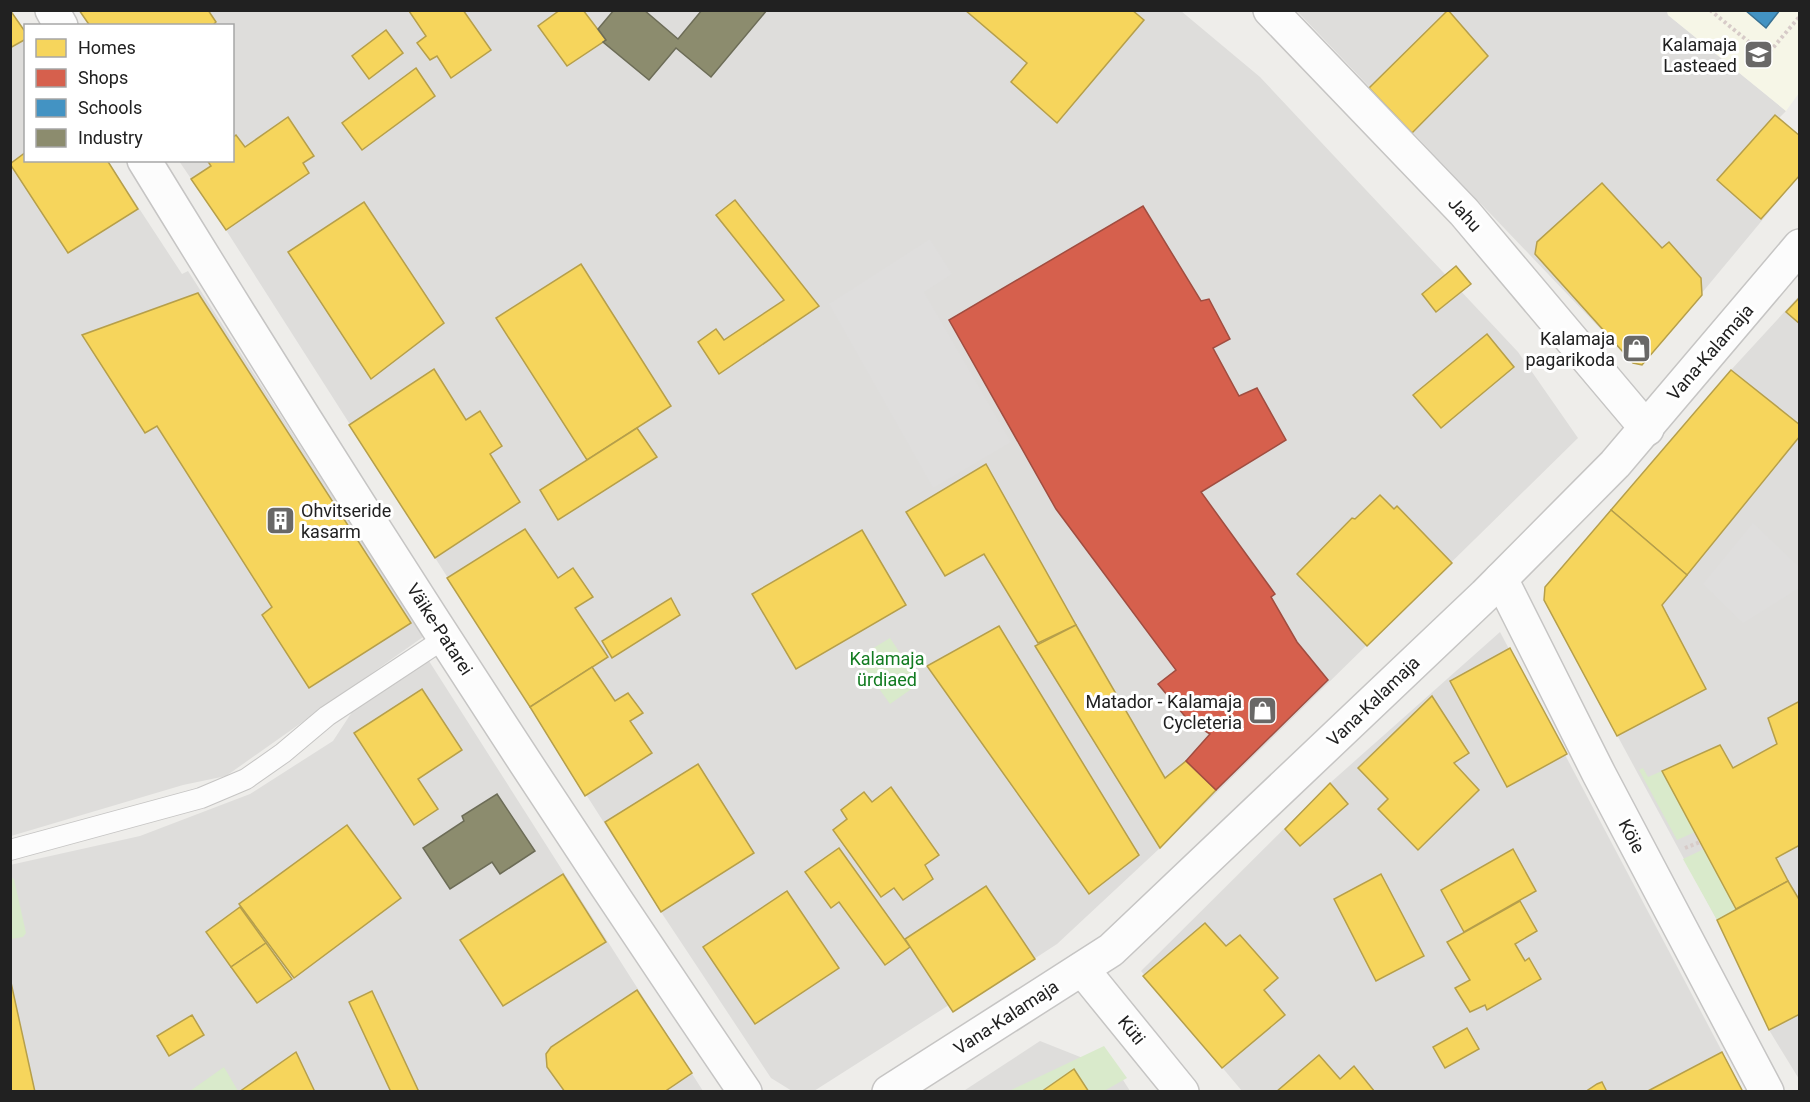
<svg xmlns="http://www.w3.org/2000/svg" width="1810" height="1102" viewBox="0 0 1810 1102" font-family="Roboto,sans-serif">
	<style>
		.residential { fill: #dedddb }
		.education { fill: #f6f6e7 }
		.grass { fill: #d9eacb }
		.parking { fill: #dfdedd }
		.homes { fill: #f6d55c; stroke: #b69f4a; stroke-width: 1.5 }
		.shops { fill: #d6604d; stroke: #a04d40; stroke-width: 1.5 }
		.schools { fill: #4393c3; stroke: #397192; stroke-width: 1.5 }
		.industry { fill: #8c8c6e; stroke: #6c6c57; stroke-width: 1.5 }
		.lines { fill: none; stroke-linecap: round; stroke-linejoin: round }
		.lane-casing { stroke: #c6c5c4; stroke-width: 22 }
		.street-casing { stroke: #c6c5c4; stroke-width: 36 }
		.path { stroke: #d7cbc8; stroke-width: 4; stroke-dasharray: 3 3; stroke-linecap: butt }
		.lane { stroke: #fcfcfc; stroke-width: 20 }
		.street { stroke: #fcfcfc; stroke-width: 33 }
		.labels { text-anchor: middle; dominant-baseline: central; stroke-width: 6; stroke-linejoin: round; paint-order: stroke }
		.poi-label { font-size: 18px; fill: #212121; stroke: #fff; text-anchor: end }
		.street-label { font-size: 18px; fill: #212121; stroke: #fff }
		.park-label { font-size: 18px; fill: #127c21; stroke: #fff }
	</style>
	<rect width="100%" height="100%" fill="#eeedea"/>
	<g class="residential">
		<path d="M 11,10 L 25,33 L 26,160 L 108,161 L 182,274 L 188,271 L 423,637 L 226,776 L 183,785 L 11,836 Z"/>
		<path d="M 79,11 L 1181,11 L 1260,77 L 1518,352 L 1578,438 L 1160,848 L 1057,944 L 953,1012 L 949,1005 L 814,1091 L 792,1091 L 771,1078 L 661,912 L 226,230 L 179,161 L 232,160 L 232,26 L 90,25 Z"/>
		<path d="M 1297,11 L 1667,11 L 1668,15 L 1786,111 L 1779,118 L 1799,136 L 1799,176 L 1642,365 L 1633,363 Z"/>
		<path d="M 1799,296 L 1799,1079 L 1769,1030 L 1717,920 L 1544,600 L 1545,587 L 1731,370 Z"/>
		<path d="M 1500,632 L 1743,1091 L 1242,1091 L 1141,971 L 1330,783 Z"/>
		<path d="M 429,661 L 703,1091 L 11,1091 L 10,865 L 140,836 L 250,794 L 333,741 L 352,712 Z"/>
		<path d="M 1040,1041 L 1118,1072 L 1130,1091 L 962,1092 Z"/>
	</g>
	<path class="education" d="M 1667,11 L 1799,11 L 1799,93 L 1786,111 L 1668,15 Z"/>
	<g class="grass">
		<path d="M 890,638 L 920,683 L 890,704 L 857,658 Z"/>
		<path d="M 1643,768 L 1648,777 L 1662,771 L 1695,832 L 1677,840 L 1639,770 Z"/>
		<path d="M 1704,849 L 1736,909 L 1717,920 L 1683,859 Z"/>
		<path d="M 10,877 L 14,879 L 26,933 L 23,937 L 11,939 Z"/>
		<path d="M 1104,1046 L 1127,1078 L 1104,1091 L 1089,1091 L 1074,1070 L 1041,1091 L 1007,1092 Z"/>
		<path d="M 224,1067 L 238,1091 L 190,1091 Z"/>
	</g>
	<g class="parking">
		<path d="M 930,239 L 952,274 L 924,292 L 1011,442 L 933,488 L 829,304 Z"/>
		<path d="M 1753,523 L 1799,567 L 1799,588 L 1743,623 L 1703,584 Z"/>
	</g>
	<g class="homes">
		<path d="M 10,10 L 26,33 L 26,39 L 10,48 Z"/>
		<path d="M 79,10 L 208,10 L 216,22 L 212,26 L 90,26 Z"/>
		<path d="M 463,10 L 491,50 L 451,78 L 437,56 L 430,60 L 417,43 L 426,36 L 409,11 Z"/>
		<path d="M 560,10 L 583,10 L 606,40 L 567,66 L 538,26 Z"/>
		<path d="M 965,10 L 1132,10 L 1144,20 L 1057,123 L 1011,82 L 1027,63 Z"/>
		<path d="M 1448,10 L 1488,56 L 1412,133 L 1369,88 Z"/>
		<path d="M 386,30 L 403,53 L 369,79 L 352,56 Z"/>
		<path d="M 416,68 L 435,96 L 362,150 L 342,123 Z"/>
		<path d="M 1775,115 L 1800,136 L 1800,175 L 1761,219 L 1717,180 Z"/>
		<path d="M 288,117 L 314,156 L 303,163 L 309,173 L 226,230 L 191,179 L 211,166 L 207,160 L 232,160 L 232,138 L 236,135 L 245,147 Z"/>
		<path d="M 26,152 L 26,160 L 107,160 L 138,209 L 68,253 L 10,164 Z"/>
		<path d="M 1602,183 L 1662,248 L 1669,242 L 1701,278 L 1702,295 L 1642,365 L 1633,363 L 1535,254 L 1537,242 Z"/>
		<path d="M 735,200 L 819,306 L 719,374 L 698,342 L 716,329 L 724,340 L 784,300 L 716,215 Z"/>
		<path d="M 364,202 L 444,323 L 371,379 L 288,252 Z"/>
		<path d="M 581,264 L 671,406 L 587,460 L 496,318 Z"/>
		<path d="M 1456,266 L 1471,284 L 1436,312 L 1422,294 Z"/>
		<path d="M 198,293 L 411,623 L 309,688 L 262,615 L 272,607 L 157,426 L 145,433 L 82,335 Z"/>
		<path d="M 1800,297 L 1800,324 L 1786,312 Z"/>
		<path d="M 1487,334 L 1514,367 L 1441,428 L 1413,395 Z"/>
		<path d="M 434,369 L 466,420 L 480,411 L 502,446 L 490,454 L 520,502 L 435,558 L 349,425 Z"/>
		<path d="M 1731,370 L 1800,425 L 1800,436 L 1687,575 L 1611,510 Z"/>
		<path d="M 637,428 L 657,457 L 558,520 L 540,490 Z"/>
		<path d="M 986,464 L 1076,625 L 1038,643 L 984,554 L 945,576 L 906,512 Z"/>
		<path d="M 1380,495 L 1394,509 L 1397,506 L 1452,563 L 1367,646 L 1297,574 L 1352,518 L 1355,519 Z"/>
		<path d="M 1611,510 L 1687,575 L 1662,605 L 1706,689 L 1617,736 L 1544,600 L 1545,587 Z"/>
		<path d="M 525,529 L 558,578 L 573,568 L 593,597 L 575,608 L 608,657 L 530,707 L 447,578 Z"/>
		<path d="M 862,530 L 906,605 L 796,669 L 752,594 Z"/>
		<path d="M 671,598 L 680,615 L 612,658 L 602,641 Z"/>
		<path d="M 1076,625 L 1165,778 L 1186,761 L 1216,790 L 1160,848 L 1035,646 Z"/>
		<path d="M 999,626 L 1139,855 L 1089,894 L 927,666 Z"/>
		<path d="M 1510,648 L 1567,754 L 1507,787 L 1450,681 Z"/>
		<path d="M 592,667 L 615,701 L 628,693 L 643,713 L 630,721 L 652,753 L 585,796 L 530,707 Z"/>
		<path d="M 422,689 L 462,750 L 418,779 L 438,809 L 414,825 L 354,733 Z"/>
		<path d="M 1432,696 L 1469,753 L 1454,763 L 1479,790 L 1418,850 L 1378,809 L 1388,799 L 1358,768 Z"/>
		<path d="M 1800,701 L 1800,845 L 1776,858 L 1788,881 L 1736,909 L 1662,771 L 1720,745 L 1733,768 L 1777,744 L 1768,718 Z"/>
		<path d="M 698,764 L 754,853 L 661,912 L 605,822 Z"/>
		<path d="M 1330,783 L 1348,804 L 1300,846 L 1285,829 Z"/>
		<path d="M 891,787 L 939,855 L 925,865 L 933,879 L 903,900 L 894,888 L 881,897 L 833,830 L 847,819 L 841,810 L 864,792 L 872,802 Z"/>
		<path d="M 347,825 L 401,898 L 294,978 L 239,904 Z"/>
		<path d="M 839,848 L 910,947 L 885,965 L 839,902 L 831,908 L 805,872 Z"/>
		<path d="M 1513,849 L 1536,891 L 1464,932 L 1441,890 Z"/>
		<path d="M 563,874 L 606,942 L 503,1006 L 460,940 Z"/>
		<path d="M 1381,874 L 1424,956 L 1376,981 L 1334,899 Z"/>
		<path d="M 1788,881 L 1800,901 L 1800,1014 L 1769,1030 L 1717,920 Z"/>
		<path d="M 986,886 L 1035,959 L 953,1012 L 905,939 Z"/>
		<path d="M 787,891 L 839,968 L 755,1024 L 703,947 Z"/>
		<path d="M 1520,901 L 1537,931 L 1515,944 L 1525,961 L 1529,958 L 1541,979 L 1487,1010 L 1485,1005 L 1470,1012 L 1455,988 L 1470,980 L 1447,942 Z"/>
		<path d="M 240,907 L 266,943 L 231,967 L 206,932 Z"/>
		<path d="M 1205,923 L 1226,946 L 1240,935 L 1278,978 L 1264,990 L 1285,1015 L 1222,1068 L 1143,976 Z"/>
		<path d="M 266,943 L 292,979 L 257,1003 L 231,967 Z"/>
		<path d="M 10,978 L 35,1092 L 10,1092 Z"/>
		<path d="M 637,990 L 692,1073 L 664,1092 L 565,1092 L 547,1067 L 546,1054 L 551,1047 Z"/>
		<path d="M 372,991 L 419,1092 L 391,1092 L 349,1002 Z"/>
		<path d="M 192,1015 L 204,1035 L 169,1056 L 157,1036 Z"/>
		<path d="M 1467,1028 L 1479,1049 L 1445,1068 L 1433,1047 Z"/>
		<path d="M 296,1052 L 315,1092 L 239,1092 Z"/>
		<path d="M 1722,1052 L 1743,1092 L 1646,1092 Z"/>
		<path d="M 1319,1055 L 1340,1079 L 1354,1066 L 1375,1092 L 1276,1092 Z"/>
		<path d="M 1074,1069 L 1089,1092 L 1041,1092 Z"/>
		<path d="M 1602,1082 L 1607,1092 L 1585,1092 L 1597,1084 Z"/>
	</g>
	<path class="shops" d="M 1143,206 L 1201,301 L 1209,299 L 1230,339 L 1213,348 L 1239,396 L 1257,388 L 1286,440 L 1201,492 L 1275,594 L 1271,597 L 1297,642 L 1328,680 L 1216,790 L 1186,761 L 1210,734 L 1188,720 L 1158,684 L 1176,670 L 1056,509 L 949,320 Z"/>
	<path class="schools" d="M 1745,10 L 1780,10 L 1766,28 Z"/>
	<g class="industry">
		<path d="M 614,10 L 644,10 L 678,39 L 702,10 L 767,10 L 711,77 L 676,48 L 649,80 L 603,42 L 606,40 L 598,29 Z"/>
		<path d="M 497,794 L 535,851 L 500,874 L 492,862 L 450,889 L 423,848 L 464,821 L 462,816 Z"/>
	</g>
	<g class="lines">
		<defs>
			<path id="lane" d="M 10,850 L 201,798 L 246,779 L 283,753 L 327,716 L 445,638"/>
			<g id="street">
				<path d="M 52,10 L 61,26"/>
				<path d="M 1270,10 L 1464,212 L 1647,429"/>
				<path d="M 144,160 C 337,475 537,786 745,1092"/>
				<path d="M 1501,579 L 1599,774 L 1767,1092"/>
				<path d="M 1082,969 L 1182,1092"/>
				<path d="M 889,1092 L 1111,950 L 1485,595 L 1615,464 L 1800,246"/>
			</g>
		</defs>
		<use href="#lane" class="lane-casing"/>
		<use href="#street" class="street-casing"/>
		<g class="path">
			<path d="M 1710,10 L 1766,56 L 1800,16"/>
			<path d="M 1685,848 L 1700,842"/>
		</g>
		<use href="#lane" class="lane"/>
		<use href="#street" class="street"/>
	</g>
	<defs>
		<symbol id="school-square" viewBox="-11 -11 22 22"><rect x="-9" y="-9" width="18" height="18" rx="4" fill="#696867" stroke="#fff"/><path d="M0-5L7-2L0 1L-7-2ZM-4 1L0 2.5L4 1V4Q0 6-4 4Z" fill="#fff"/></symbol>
		<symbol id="shop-square" viewBox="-11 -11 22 22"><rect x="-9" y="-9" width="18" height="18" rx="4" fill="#696867" stroke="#fff"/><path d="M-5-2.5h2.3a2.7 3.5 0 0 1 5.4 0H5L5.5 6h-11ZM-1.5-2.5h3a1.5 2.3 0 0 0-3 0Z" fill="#fff"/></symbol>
		<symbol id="building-square" viewBox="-11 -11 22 22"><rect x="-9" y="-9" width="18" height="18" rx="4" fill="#696867" stroke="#fff"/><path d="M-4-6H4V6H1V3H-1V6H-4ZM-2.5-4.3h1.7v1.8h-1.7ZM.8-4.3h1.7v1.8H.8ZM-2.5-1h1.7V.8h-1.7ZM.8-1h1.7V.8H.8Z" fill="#fff"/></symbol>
	</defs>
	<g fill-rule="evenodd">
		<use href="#school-square" x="1742" y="38" width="33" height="33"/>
		<use href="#shop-square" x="1620" y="332" width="33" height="33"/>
		<use href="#building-square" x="264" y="504" width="33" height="33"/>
		<use href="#shop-square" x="1246" y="694" width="33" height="33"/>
	</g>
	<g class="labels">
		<g class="poi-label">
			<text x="1737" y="44">Kalamaja<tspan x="1737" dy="21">Lasteaed</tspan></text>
			<text x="1615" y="338">Kalamaja<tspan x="1615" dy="21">pagarikoda</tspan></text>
			<text x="301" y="510" text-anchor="start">Ohvitseride<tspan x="301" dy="21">kasarm</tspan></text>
			<text x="1242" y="701">Matador - Kalamaja<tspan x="1242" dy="21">Cycleteria</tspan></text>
		</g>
		<g class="street-label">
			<text transform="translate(1465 214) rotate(48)">Jahu</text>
			<text transform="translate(1710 352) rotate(-49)">Vana-Kalamaja</text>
			<text transform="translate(440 629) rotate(57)">Väike-Patarei</text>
			<text transform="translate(1373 701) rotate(-44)">Vana-Kalamaja</text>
			<text transform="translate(1632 836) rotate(62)">Köie</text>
			<text transform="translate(1006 1017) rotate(-33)">Vana-Kalamaja</text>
			<text transform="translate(1132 1030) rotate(51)">Küti</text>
		</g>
		<g class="park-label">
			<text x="887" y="658">Kalamaja<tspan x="887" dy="21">ürdiaed</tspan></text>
		</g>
	</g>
	<rect width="1810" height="1102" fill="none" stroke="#212121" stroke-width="24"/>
	<rect x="24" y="24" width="210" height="138" fill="#ffffff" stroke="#a6a6a6" stroke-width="1.5"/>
	<rect x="36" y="39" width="30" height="18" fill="#f6d55c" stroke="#a6a6a6" stroke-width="1.5"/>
	<text x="78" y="54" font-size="18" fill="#212121">Homes</text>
	<rect x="36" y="69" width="30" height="18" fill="#d6604d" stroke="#a6a6a6" stroke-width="1.5"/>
	<text x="78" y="84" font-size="18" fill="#212121">Shops</text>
	<rect x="36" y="99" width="30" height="18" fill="#4393c3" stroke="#a6a6a6" stroke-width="1.5"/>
	<text x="78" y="114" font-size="18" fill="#212121">Schools</text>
	<rect x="36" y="129" width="30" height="18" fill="#8c8c6e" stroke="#a6a6a6" stroke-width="1.5"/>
	<text x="78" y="144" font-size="18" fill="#212121">Industry</text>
</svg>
